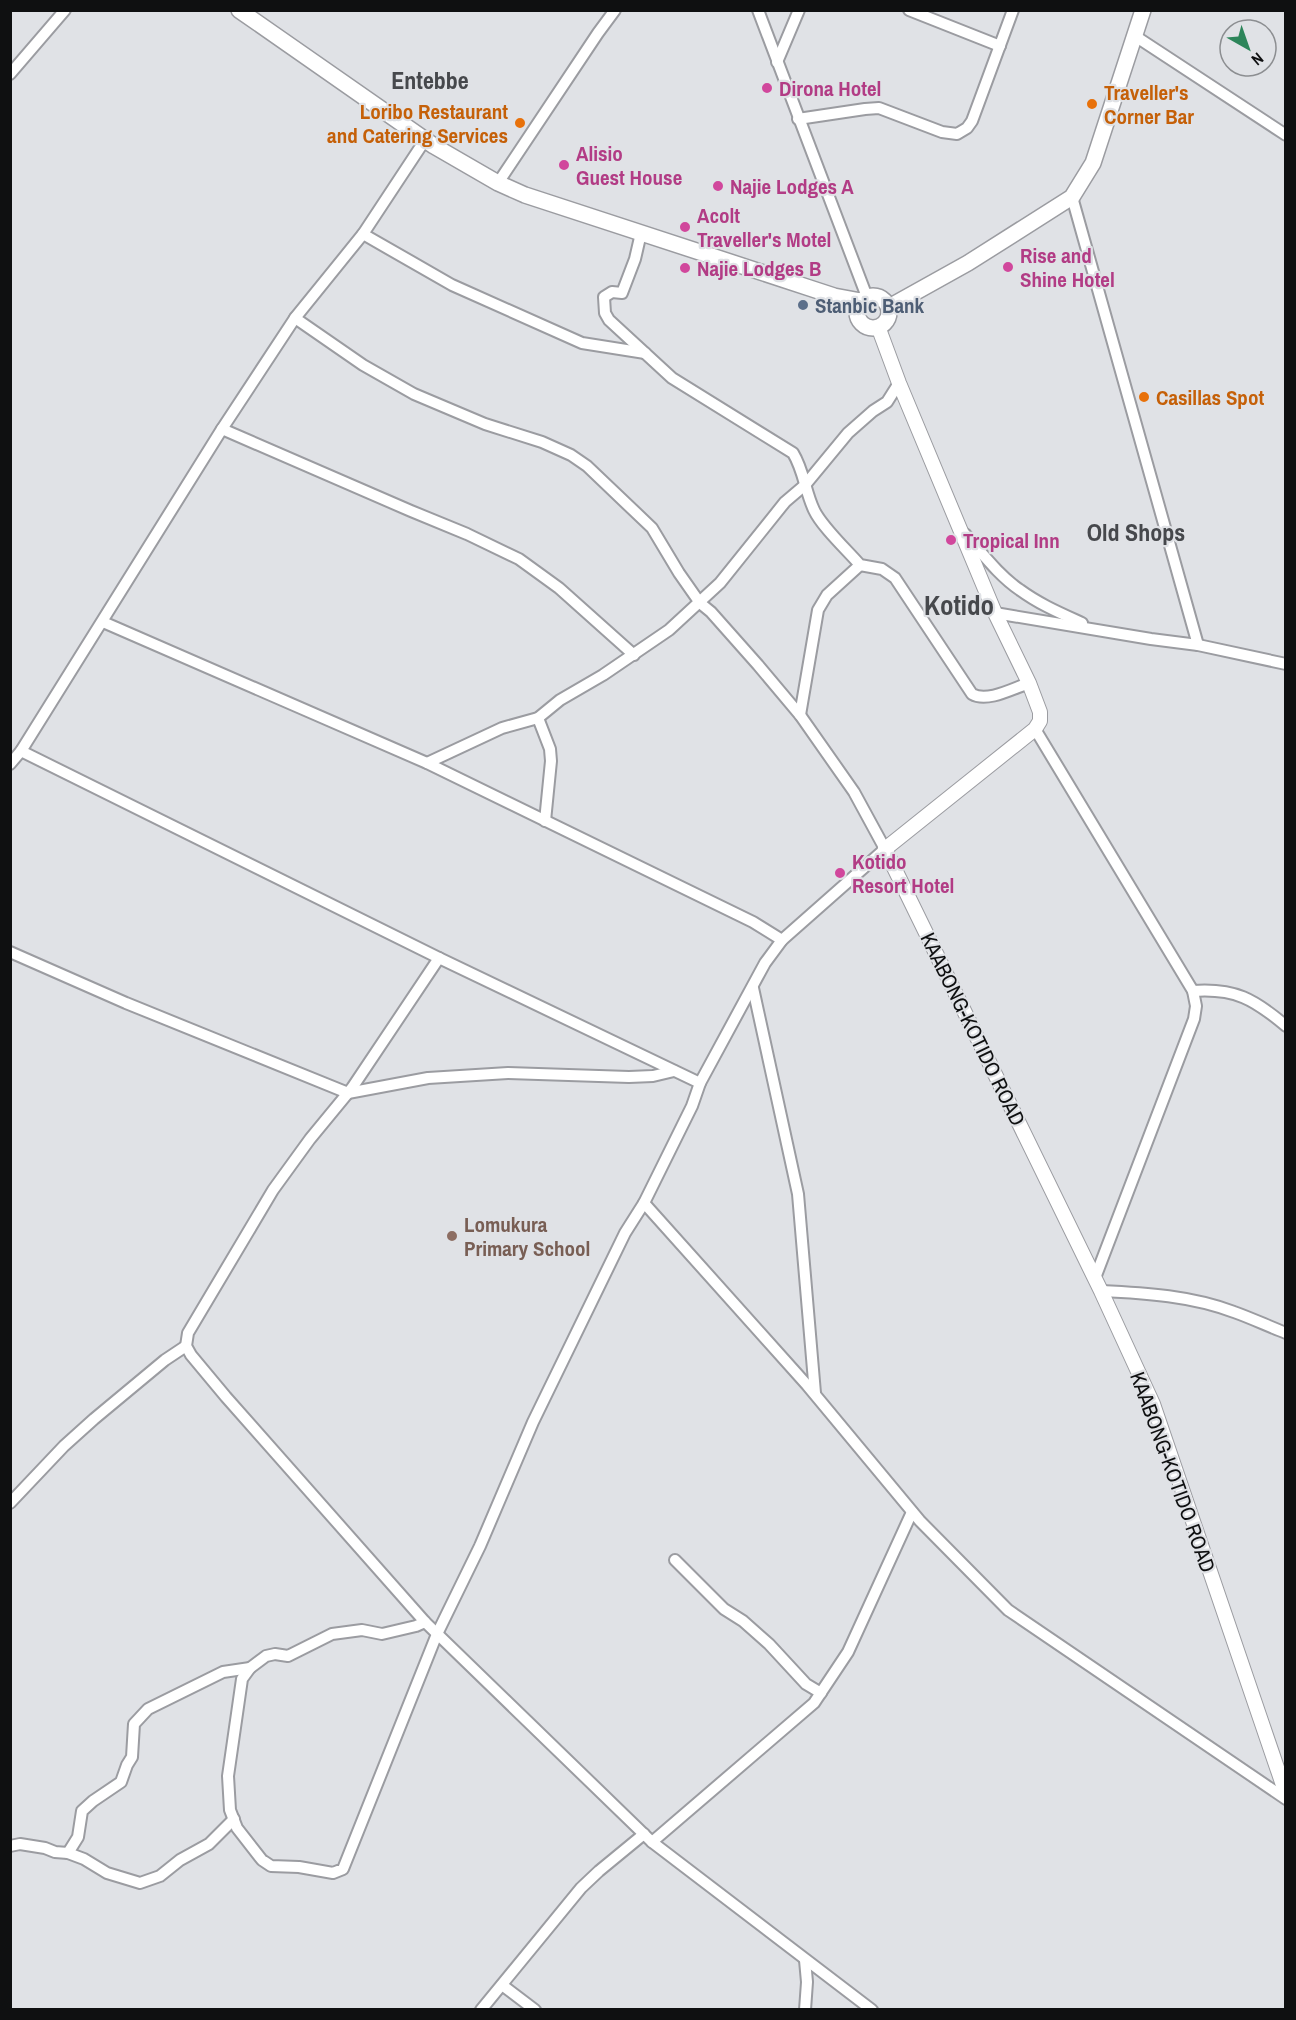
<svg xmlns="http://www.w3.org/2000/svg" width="1296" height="2020" viewBox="0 0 1296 2020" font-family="'Archivo Narrow',sans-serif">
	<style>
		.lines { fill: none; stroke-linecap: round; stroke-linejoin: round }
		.minor-casing { stroke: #9b9ca1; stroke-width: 14 }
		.tertiary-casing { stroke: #9b9ca1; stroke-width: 16 }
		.secondary-casing { stroke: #9b9ca1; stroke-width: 18 }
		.minor { stroke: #fff; stroke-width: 10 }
		.tertiary { stroke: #fff; stroke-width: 14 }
		.secondary { stroke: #fff; stroke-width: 15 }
		.hotel-dot { fill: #d1479c; stroke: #e0e2e6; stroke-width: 2 }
		.food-dot { fill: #e8710a; stroke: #e0e2e6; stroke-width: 2 }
		.service-dot { fill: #5c6f8a; stroke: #e0e2e6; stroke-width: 2 }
		.education-dot { fill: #8d6e63; stroke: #e0e2e6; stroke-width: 2 }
		.labels { text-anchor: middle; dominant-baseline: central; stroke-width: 4.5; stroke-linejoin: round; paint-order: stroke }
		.hotel-label { font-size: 21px; font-weight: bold; fill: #b23c85; stroke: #e0e2e6; text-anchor: start }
		.food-label { font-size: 21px; font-weight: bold; fill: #c56008; stroke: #e0e2e6; text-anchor: start }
		.service-label { font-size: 21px; font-weight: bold; fill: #4e5e75; stroke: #e0e2e6; text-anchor: start }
		.street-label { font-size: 21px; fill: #0f1011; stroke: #e0e2e6 }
		.education-label { font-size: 21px; font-weight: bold; fill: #785e54; stroke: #e0e2e6; text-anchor: start }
		.quarter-label { font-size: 24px; font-weight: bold; fill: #46484c; stroke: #e0e2e6 }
		.district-label { font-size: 27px; font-weight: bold; fill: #46484c; stroke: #e0e2e6 }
	</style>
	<rect width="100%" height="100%" fill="#e0e2e6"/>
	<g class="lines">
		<defs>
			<g id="minor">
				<path d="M 758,10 L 867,297"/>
				<path d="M 909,10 L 1000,46"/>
				<path d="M 1135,36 L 1286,135"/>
				<path d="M 777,62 L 799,10"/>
				<path d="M 10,74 L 65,10"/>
				<path d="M 798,119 L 865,109 L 879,108 L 942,132 L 957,134 L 967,128 L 972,121 L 1013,10"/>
				<path d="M 498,183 L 598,33 L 615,10"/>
				<path d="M 1072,197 L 1198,645"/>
				<path d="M 641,233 L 635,259 L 622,293 L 612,292 L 604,297 L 605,313 L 609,320 L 672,378 L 793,453 C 804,471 805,491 814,510 C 822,527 847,550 860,565 L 882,569 L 895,578 L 972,694 C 987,703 1014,688 1029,683"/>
				<path d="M 363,234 L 452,285 L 582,343 L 645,353"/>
				<path d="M 295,318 L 363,365 L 414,394 L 485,424 L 542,442 L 571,455 L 587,466 L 652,528 L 679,573 L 700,603 L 711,612 L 758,665 L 800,715 L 854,792 L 885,849 L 782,940 L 765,963 L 700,1083 L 692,1106 L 644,1203 L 625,1233 L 533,1422 L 480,1546 L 437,1634 L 343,1869 L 333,1873 L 299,1867 L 271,1866 L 262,1860 L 237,1828 L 230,1810 L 228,1776 L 242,1679 L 250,1668 L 266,1656 L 275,1654 L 288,1656 L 332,1634 L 362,1630 L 382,1634 L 416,1626 L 425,1622"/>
				<path d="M 222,429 L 411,511 L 467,534 L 519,559 L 559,588 L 634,655"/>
				<path d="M 965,534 C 982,553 999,576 1020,590 C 1039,604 1060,613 1082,623"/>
				<path d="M 995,613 L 1151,639 L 1198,645 L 1286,664"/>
				<path d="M 103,622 L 427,763 L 753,922 L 782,940"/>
				<path d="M 800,715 L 818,610 L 827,595 L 860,565"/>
				<path d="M 538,718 L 550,749 L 551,761 L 545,821"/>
				<path d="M 1035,729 L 1193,991 L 1196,1006 L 1194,1019 L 1095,1278"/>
				<path d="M 21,751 L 439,958 L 700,1083"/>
				<path d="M 427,763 L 502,728 L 538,718 L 560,700 L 603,675 L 669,630 L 720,583 L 785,502 L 805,485 L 848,433 L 873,411 L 887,402 L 899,383"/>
				<path d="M 10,764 L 21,751 L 222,429 L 295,318 L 363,234 L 425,140"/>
				<path d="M 10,952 L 126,1003 L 348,1093 L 428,1078 L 508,1073 L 629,1077 L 653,1076 L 674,1071"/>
				<path d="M 439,958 L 352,1088 L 310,1139 L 273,1190 L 188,1333 L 186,1346 L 191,1355 L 226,1397 L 425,1622 L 652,1842 L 872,2010"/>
				<path d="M 753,988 L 798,1194 L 815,1393"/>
				<path d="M 1193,991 C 1235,988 1254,999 1286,1026"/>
				<path d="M 644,1203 L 807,1385 L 920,1521 L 1008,1610 L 1286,1799"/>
				<path d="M 1101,1291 C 1146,1293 1192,1296 1234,1312 C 1251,1318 1268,1326 1286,1333"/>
				<path d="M 10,1503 L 64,1446 L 94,1419 L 165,1360 L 186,1346"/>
				<path d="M 675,1560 L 724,1609 L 743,1621 L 769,1644 L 806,1684 L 821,1693"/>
				<path d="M 652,1842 L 814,1703 L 848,1652 L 912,1512"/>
				<path d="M 10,1846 L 20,1844 L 45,1848 L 55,1852 L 68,1853 L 84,1859 L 107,1873 L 140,1883 L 160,1876 L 180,1860 L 209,1844 L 234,1819"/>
				<path d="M 68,1853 L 78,1837 L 82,1811 L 93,1801 L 121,1782 L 127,1765 L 132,1757 L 134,1724 L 148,1709 L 223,1672 L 250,1668"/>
				<path d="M 805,1960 L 807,1982 L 805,2010"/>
				<path d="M 502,1985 L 535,2010"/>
				<path d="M 481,2010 L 581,1888 L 599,1871 L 644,1834"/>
			</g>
			<path id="tertiary" d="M 879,329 L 899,383 L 995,613 L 1029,683 L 1040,712 L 1040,721 L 1035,729 L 885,849 L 1101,1291 L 1153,1404 L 1286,1794"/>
			<g id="secondary">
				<path d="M 239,10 L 434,146 L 498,183 L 525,195 L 834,296 L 861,301"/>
				<circle cx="873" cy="312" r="16"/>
				<path d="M 889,307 L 968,263 L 1072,197 L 1093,163 L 1143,10"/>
			</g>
		</defs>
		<use href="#minor" class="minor-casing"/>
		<use href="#tertiary" class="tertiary-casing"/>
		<use href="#secondary" class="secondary-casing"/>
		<use href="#minor" class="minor"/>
		<use href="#tertiary" class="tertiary"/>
		<use href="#secondary" class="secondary"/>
	</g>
	<g class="hotel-dot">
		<circle cx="767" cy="88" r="6"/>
		<circle cx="564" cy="165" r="6"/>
		<circle cx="718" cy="186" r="6"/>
		<circle cx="685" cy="227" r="6"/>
		<circle cx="1008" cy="267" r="6"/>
		<circle cx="685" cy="268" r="6"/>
		<circle cx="951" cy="540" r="6"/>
		<circle cx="840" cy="873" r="6"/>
	</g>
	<g class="food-dot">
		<circle cx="1092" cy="104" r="6"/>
		<circle cx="520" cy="123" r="6"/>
		<circle cx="1144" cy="397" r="6"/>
	</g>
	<circle class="service-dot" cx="803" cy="305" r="6"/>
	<circle class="education-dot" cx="452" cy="1236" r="6"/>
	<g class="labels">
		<g class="hotel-label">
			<text x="779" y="88">Dirona Hotel</text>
			<text x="576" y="153">Alisio<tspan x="576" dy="24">Guest House</tspan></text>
			<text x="730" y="186">Najie Lodges A</text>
			<text x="697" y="215">Acolt<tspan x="697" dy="24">Traveller's Motel</tspan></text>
			<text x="1020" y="255">Rise and<tspan x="1020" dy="24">Shine Hotel</tspan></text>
			<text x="697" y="268">Najie Lodges B</text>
			<text x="963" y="540">Tropical Inn</text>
			<text x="852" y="861">Kotido<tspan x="852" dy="24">Resort Hotel</tspan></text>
		</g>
		<g class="food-label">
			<text x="1104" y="92">Traveller's<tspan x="1104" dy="24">Corner Bar</tspan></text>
			<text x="508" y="111" text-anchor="end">Loribo Restaurant<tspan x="508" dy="24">and Catering Services</tspan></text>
			<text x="1156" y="397">Casillas Spot</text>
		</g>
		<g class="service-label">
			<text x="815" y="305">Stanbic Bank</text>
		</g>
		<g class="street-label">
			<text transform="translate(973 1029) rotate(64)">KAABONG-KOTIDO ROAD</text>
			<text transform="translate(1173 1472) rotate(70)">KAABONG-KOTIDO ROAD</text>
		</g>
		<g class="education-label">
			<text x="464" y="1224">Lomukura<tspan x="464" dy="24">Primary School</tspan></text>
		</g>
		<g class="quarter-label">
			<text x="430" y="80">Entebbe</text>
			<text x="1136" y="532">Old Shops</text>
		</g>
		<g class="district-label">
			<text x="959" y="605">Kotido</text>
		</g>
	</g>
	<rect width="1296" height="2020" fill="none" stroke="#0f1011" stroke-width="24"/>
	<g transform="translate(1248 48) rotate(140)"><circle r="28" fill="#e0e2e6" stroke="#8c8e91" stroke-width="1.5"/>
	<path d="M0-4.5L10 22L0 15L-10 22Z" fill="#2d855a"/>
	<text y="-9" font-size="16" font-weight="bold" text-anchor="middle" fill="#0f1011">N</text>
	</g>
</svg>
